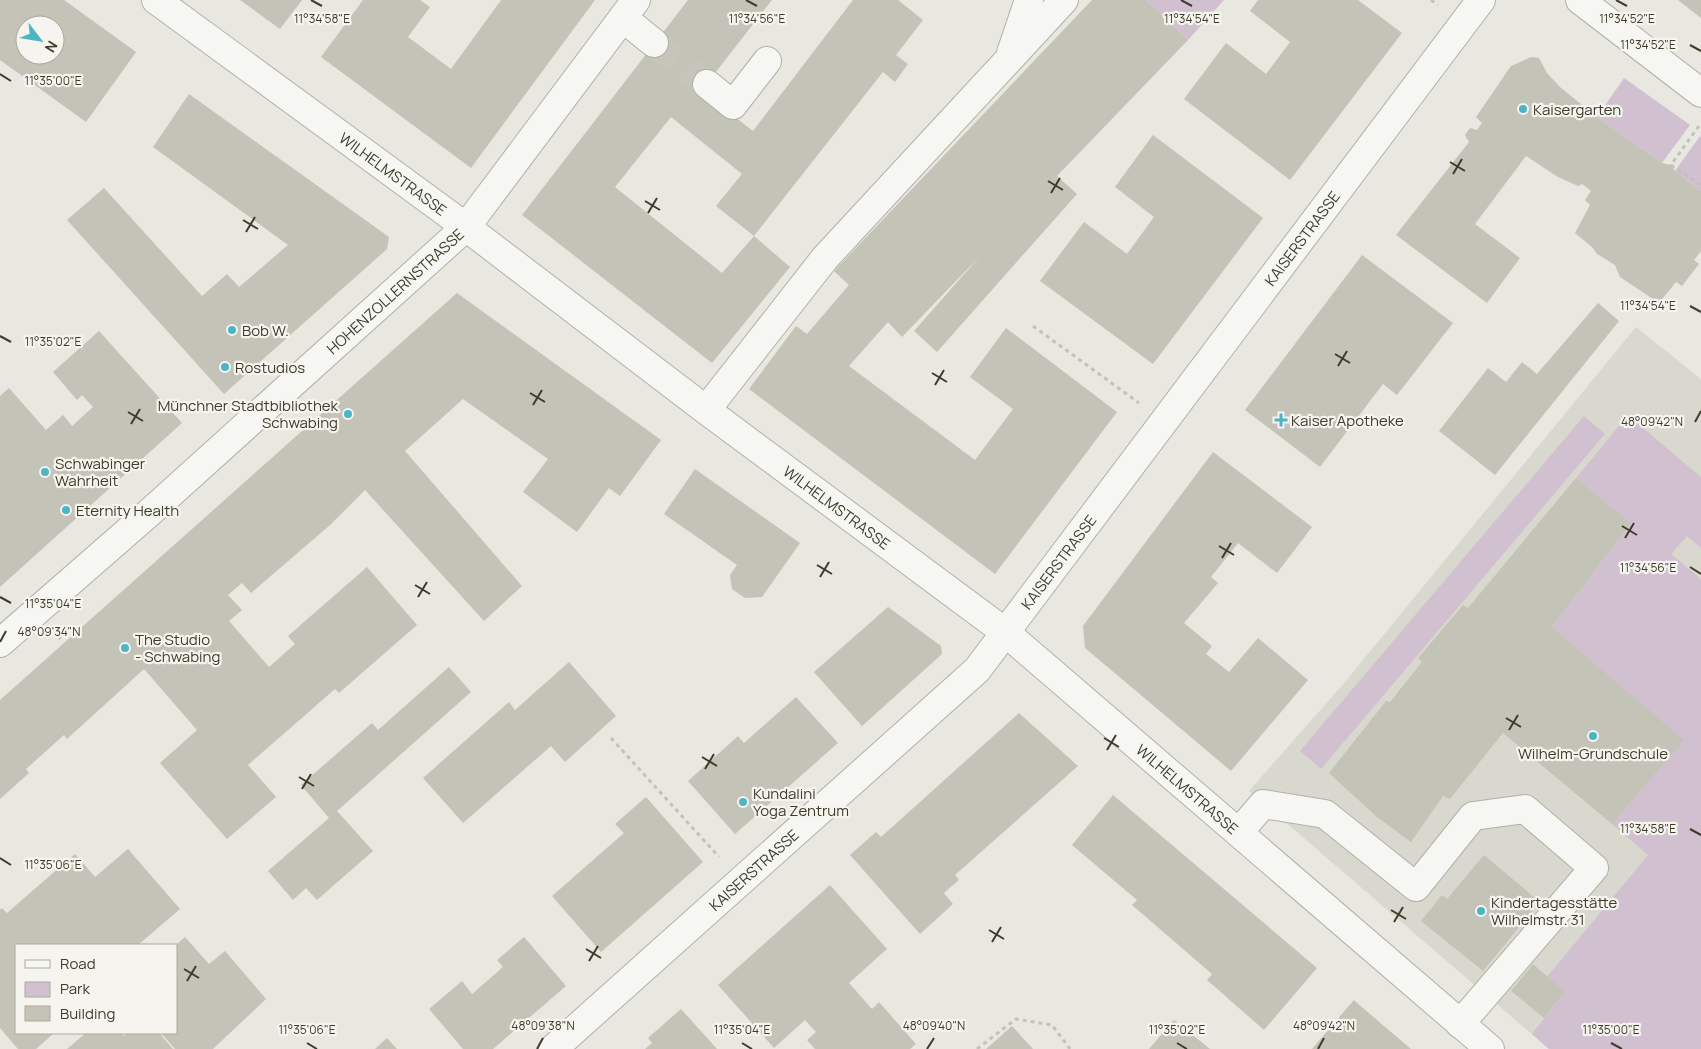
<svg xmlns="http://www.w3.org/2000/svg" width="1701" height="1049" viewBox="0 0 1701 1049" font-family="Manrope,sans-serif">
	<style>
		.built { fill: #d9d8ce }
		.green { fill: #d1c1d0 }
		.building { fill: #c4c3b7; fill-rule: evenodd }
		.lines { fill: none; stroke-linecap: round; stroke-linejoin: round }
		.minor-tunnel { stroke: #c6c5bc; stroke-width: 28; stroke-dasharray: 28 14; stroke-linecap: butt }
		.minor-casing { stroke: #b2b0a6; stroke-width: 30 }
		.path { stroke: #c2c2ba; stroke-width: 3; stroke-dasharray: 4 4; stroke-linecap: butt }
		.minor { stroke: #f6f6f2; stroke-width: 28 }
		.ticks { fill: none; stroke: #3e3c2a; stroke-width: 2 }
		.poi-dot { fill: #4db4c4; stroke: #f5f4ef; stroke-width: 2 }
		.labels { text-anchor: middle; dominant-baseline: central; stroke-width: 4.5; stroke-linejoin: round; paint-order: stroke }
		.poi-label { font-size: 15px; fill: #3e3c2a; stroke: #f5f4ef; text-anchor: start }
		.street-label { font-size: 15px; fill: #3e3c2a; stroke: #f5f4ef }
		.ticks-label { font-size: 12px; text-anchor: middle; fill: #3e3c2a; stroke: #f5f4ef; stroke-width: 4.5; stroke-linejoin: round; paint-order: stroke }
	</style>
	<rect width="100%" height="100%" fill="#e8e7e0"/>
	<path class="built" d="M 1636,327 L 1701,379 L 1701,1049 L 1549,1049 L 1249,791 L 1345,682 Z"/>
	<g class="green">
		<path d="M 1146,0 L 1224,0 L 1188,40 Z"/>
		<path d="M 1624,78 L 1690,125 L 1662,163 L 1597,117 Z"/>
		<path d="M 1700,136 L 1701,137 L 1701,191 L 1675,171 Z"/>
		<path d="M 1628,415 L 1701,477 L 1701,548 L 1687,536 L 1671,554 L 1701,579 L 1701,1049 L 1549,1049 L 1532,1034 L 1565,992 L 1547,977 L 1648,855 L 1612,824 L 1683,740 L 1552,627 L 1631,523 L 1576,478 Z"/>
		<path d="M 1584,416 L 1605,434 L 1321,769 L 1300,751 Z"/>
	</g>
	<g class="building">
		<path d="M 0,0 L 64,0 L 136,52 L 86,122 L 0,60 ZM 25,25 L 55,25 L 55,55 L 25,55 Z"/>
		<path d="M 240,0 L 302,0 L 280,29 Z"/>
		<path d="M 363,0 L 420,0 L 430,7 L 408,37 L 451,69 L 501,0 L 595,0 L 471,168 L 321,57 Z"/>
		<path d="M 688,0 L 772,0 L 701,91 L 753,131 L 853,0 L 898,0 L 923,20 L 896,55 L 908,64 L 895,82 L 883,72 L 754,236 L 716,206 L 742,174 L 671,117 L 615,187 L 722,273 L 754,236 L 790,267 L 712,363 L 522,215 Z"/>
		<path d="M 1092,0 L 1146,0 L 1188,40 L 1057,176 L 1077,194 L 937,352 L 914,331 L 980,256 L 902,337 L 888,322 L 849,366 L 975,460 L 1013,409 L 970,377 L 1006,328 L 1117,412 L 995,574 L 749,389 L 796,326 L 807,334 L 849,285 L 834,271 Z"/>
		<path d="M 1258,0 L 1358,0 L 1402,33 L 1290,180 L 1184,99 L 1226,43 L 1266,74 L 1290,42 L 1250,11 Z"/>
		<path d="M 1678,0 L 1701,0 L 1701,18 Z"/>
		<path d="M 1531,57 L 1539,58 L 1547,73 L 1560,87 L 1597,117 L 1662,163 L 1671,165 L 1675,171 L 1701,191 L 1701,251 L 1694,260 L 1699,264 L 1682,286 L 1676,282 L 1659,303 L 1620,277 L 1615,265 L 1597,254 L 1592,247 L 1575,233 L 1590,205 L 1585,200 L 1591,191 L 1582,184 L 1578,186 L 1558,177 L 1526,156 L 1475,224 L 1520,258 L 1487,303 L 1396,235 L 1469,142 L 1465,135 L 1470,128 L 1477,130 L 1482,123 L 1476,117 L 1511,66 Z"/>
		<path d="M 189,94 L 389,237 L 387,249 L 224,394 L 67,220 L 104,188 L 202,296 L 227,274 L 239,287 L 288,245 L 153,147 Z"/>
		<path d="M 1153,135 L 1263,218 L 1153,364 L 1040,281 L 1084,222 L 1127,254 L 1154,217 L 1115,187 Z"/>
		<path d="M 1362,255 L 1453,323 L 1397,395 L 1383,384 L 1320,467 L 1245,410 Z"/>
		<path d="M 457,293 L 661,440 L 620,496 L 609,488 L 577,532 L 523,492 L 548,459 L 463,399 L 405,451 L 522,586 L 484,621 L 365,490 L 330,525 L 251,593 L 242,583 L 228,595 L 242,610 L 229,621 L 269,667 L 295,644 L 288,636 L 367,567 L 417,625 L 339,693 L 335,689 L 248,765 L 276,797 L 227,839 L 160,763 L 197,730 L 144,669 L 67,739 L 64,735 L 26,769 L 29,773 L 0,799 L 0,700 Z"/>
		<path d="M 1598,303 L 1619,321 L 1495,475 L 1439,431 L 1488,368 L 1506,382 L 1522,362 L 1537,374 Z"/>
		<path d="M 99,331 L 182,423 L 0,587 L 0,396 L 9,388 L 46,430 L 63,415 L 72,426 L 93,407 L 82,395 L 77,400 L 53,372 Z"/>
		<path d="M 1213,452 L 1312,527 L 1277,573 L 1238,543 L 1211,577 L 1218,583 L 1184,623 L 1212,646 L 1206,654 L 1229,672 L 1258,638 L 1308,680 L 1231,771 L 1085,648 L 1083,626 Z"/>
		<path d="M 695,469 L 800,543 L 762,597 L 745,598 L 732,589 L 730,575 L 737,565 L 664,514 Z"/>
		<path d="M 1576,478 L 1631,523 L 1552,627 L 1684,740 L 1612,824 L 1503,733 L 1450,799 L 1443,796 L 1411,842 L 1377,817 L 1329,773 L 1386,701 L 1390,702 L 1422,662 L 1418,658 L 1463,605 L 1468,608 Z"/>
		<path d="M 888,607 L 941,646 L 942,654 L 862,726 L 814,672 Z"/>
		<path d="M 569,662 L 616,716 L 565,762 L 551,746 L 463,823 L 423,778 L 509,702 L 515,710 Z"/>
		<path d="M 449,667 L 471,692 L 337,811 L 373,851 L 317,900 L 306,888 L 293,900 L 268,871 L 329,818 L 301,785 L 372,723 L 378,730 Z"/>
		<path d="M 796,697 L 838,743 L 735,834 L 688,781 L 738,736 L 744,743 Z"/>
		<path d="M 1019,713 L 1078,766 L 955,875 L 959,880 L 944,893 L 953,904 L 920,934 L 850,855 L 876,832 L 881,837 Z"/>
		<path d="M 1113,795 L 1317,968 L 1264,1030 L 1207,980 L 1212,974 L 1132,905 L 1137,900 L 1072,845 Z"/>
		<path d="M 646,797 L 703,862 L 601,952 L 552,896 L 624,833 L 615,824 Z"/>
		<path d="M 128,849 L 180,909 L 138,945 L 16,945 L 16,1033 L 54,1033 L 36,1049 L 18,1049 L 0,1028 L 0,910 L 2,908 L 7,913 L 75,854 L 95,877 Z"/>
		<path d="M 1484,855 L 1540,902 L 1483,971 L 1421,921 L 1442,895 L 1447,899 Z"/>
		<path d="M 830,885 L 887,949 L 849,983 L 872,1009 L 879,1002 L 916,1044 L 910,1049 L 815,1049 L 807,1040 L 816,1032 L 805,1020 L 774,1048 L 718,985 Z"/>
		<path d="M 185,937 L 209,964 L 225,951 L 266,999 L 213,1049 L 175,1049 L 161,1033 L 176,1033 L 176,945 Z"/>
		<path d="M 524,937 L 566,986 L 493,1049 L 463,1049 L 429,1009 L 462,981 L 472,994 L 503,967 L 497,960 Z"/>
		<path d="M 1533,964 L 1565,992 L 1544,1018 L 1511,991 Z"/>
		<path d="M 1354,1000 L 1357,1003 L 1411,1049 L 1312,1049 Z"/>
		<path d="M 681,1009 L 717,1049 L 645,1049 L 652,1043 L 648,1038 Z"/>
		<path d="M 1174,1020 L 1210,1049 L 1149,1049 Z"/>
		<path d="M 1012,1026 L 1033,1049 L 986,1049 Z"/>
		<path d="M 86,1033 L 121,1033 L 124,1036 L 127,1033 L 159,1033 L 173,1049 L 67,1049 Z"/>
		<path d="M 387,1038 L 397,1049 L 375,1049 Z"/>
	</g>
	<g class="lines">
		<path class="minor-tunnel" d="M 654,43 L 707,84"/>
		<defs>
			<g id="minor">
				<path id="s1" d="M 156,0 L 466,227 L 706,410 L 1005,632 L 1490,1049"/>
				<path d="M 1580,0 L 1701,93"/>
				<path d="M 623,18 L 654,43"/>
				<path d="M 1011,53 L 1029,0"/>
				<path d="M 707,84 L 733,105 L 767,61"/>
				<path d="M 706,410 L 825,258 L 1064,0"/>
				<path id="s2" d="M 0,643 L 149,513 L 466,227 L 636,0"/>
				<path d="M 1239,832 L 1263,804 L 1325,814 L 1416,887 L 1473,816 L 1525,809 L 1594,868 L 1460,1024"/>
				<path id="s3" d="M 553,1049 L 977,670 L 1481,0"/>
			</g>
		</defs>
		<use href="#minor" class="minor-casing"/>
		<g class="path">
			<path d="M 1431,0 L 1438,5"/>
			<path d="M 1699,126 L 1671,165 L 1701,185"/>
			<path d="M 1033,326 L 1139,403"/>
			<path d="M 58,636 L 63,642"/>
			<path d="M 611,738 L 719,857"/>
			<path d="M 977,1049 L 1016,1019 L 1052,1025 L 1070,1049"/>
		</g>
		<use href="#minor" class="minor"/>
	</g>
	<path class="ticks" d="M 311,0 L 322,6M 746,0 L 757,6M 1181,0 L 1192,6M 1616,0 L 1627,6M 1690,45 L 1701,51M 0,74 L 11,81M 1450,162 L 1465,171M 1453,174 L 1462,159M 1048,181 L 1063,190M 1051,193 L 1060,178M 645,201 L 660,210M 648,213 L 657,198M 243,220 L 258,229M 246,232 L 255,217M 1690,306 L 1701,312M 0,336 L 11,342M 1335,354 L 1350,363M 1338,366 L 1347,351M 932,373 L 947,382M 935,385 L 944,370M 530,393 L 545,402M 533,405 L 542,390M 128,412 L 143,421M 1695,422 L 1701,411M 131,424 L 140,409M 1622,526 L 1637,535M 1625,538 L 1634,523M 1219,546 L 1234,555M 1222,558 L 1231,543M 817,565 L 832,574M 1690,567 L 1701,574M 820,577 L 829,562M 415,585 L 430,594M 0,597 L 11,603M 418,597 L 427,582M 0,642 L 6,631M 1506,718 L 1521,727M 1509,730 L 1518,715M 1104,738 L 1119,747M 1107,750 L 1116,735M 702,757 L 717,766M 705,769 L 714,754M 299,777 L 314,786M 302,789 L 311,774M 1690,829 L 1701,835M 0,858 L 11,865M 1391,910 L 1406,919M 1394,922 L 1403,907M 989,930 L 1004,939M 992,942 L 1001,927M 586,949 L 601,958M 589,961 L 598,946M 184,969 L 199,978M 187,981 L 196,966M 307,1043 L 317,1049M 742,1043 L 752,1049M 1177,1043 L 1187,1049M 1611,1043 L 1622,1049M 537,1049 L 543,1038M 927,1049 L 934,1038M 1318,1049 L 1324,1038"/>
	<g class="poi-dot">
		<circle cx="1523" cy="109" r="5"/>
		<circle cx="232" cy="330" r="5"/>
		<circle cx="225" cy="367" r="5"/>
		<circle cx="348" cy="414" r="5"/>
		<path d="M1278.5 412.5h5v5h5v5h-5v5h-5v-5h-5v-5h5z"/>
		<circle cx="45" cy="472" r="5"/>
		<circle cx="66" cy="510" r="5"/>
		<circle cx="125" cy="648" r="5"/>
		<circle cx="1593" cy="736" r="5"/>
		<circle cx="743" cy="802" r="5"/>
		<circle cx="1481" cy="911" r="5"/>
	</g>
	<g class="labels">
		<g class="poi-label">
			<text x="1533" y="109">Kaisergarten</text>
			<text x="242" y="330">Bob W.</text>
			<text x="235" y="367">Rostudios</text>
			<text x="338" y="405" text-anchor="end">Münchner Stadtbibliothek<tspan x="338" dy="17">Schwabing</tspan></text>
			<text x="1291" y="420">Kaiser Apotheke</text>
			<text x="55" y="463">Schwabinger<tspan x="55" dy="17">Wahrheit</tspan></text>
			<text x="76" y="510">Eternity Health</text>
			<text x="135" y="639">The Studio<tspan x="135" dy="17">- Schwabing</tspan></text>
			<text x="1593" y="753" text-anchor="middle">Wilhelm-Grundschule</text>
			<text x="753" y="793">Kundalini<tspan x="753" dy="17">Yoga Zentrum</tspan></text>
			<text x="1491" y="902">Kindertagesstätte<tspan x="1491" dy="17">Wilhelmstr. 31</tspan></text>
		</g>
		<g class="street-label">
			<text stroke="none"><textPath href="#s1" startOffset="294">WILHELMSTRASSE</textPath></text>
			<text stroke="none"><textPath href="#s3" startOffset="1109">KAISERSTRASSE</textPath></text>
			<text stroke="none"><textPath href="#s2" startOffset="529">HOHENZOLLERNSTRASSE</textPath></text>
			<text stroke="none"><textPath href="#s1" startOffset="849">WILHELMSTRASSE</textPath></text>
			<text stroke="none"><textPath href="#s3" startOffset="704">KAISERSTRASSE</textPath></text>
			<text stroke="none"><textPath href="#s1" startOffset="1299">WILHELMSTRASSE</textPath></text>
			<text stroke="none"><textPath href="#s3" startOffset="269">KAISERSTRASSE</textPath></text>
		</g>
	</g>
	<g class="ticks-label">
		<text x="322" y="23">11°34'58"E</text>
		<text x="757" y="23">11°34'56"E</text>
		<text x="1192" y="23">11°34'54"E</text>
		<text x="1627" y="23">11°34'52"E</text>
		<text x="1648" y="49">11°34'52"E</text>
		<text x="53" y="85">11°35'00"E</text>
		<text x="1648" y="310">11°34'54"E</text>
		<text x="53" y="346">11°35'02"E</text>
		<text x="1652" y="426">48°09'42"N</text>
		<text x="1648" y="572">11°34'56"E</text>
		<text x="53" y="608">11°35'04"E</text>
		<text x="49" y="636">48°09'34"N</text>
		<text x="1648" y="833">11°34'58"E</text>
		<text x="53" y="869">11°35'06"E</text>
		<text x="543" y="1030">48°09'38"N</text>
		<text x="934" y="1030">48°09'40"N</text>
		<text x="1324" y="1030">48°09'42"N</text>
		<text x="307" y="1034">11°35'06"E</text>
		<text x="742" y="1034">11°35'04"E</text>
		<text x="1177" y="1034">11°35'02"E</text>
		<text x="1611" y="1034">11°35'00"E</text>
	</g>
	<rect x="15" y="944" width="162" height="90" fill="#f5f4ef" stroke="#acaaa0"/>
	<rect x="25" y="960" width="25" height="8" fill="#f6f6f2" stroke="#acaaa0"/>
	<text x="60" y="969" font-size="15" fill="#3e3c2a">Road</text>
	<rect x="25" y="982" width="25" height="15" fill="#d1c1d0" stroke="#acaaa0"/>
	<text x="60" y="994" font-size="15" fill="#3e3c2a">Park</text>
	<rect x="25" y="1006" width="25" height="15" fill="#c4c3b7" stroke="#acaaa0"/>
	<text x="60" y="1019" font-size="15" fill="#3e3c2a">Building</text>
	<g transform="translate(40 40) rotate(121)"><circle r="24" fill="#f5f4ef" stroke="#acaaa0"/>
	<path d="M0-4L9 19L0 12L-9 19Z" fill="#4db4c4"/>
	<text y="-8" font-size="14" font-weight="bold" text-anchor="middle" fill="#3e3c2a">N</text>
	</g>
</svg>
